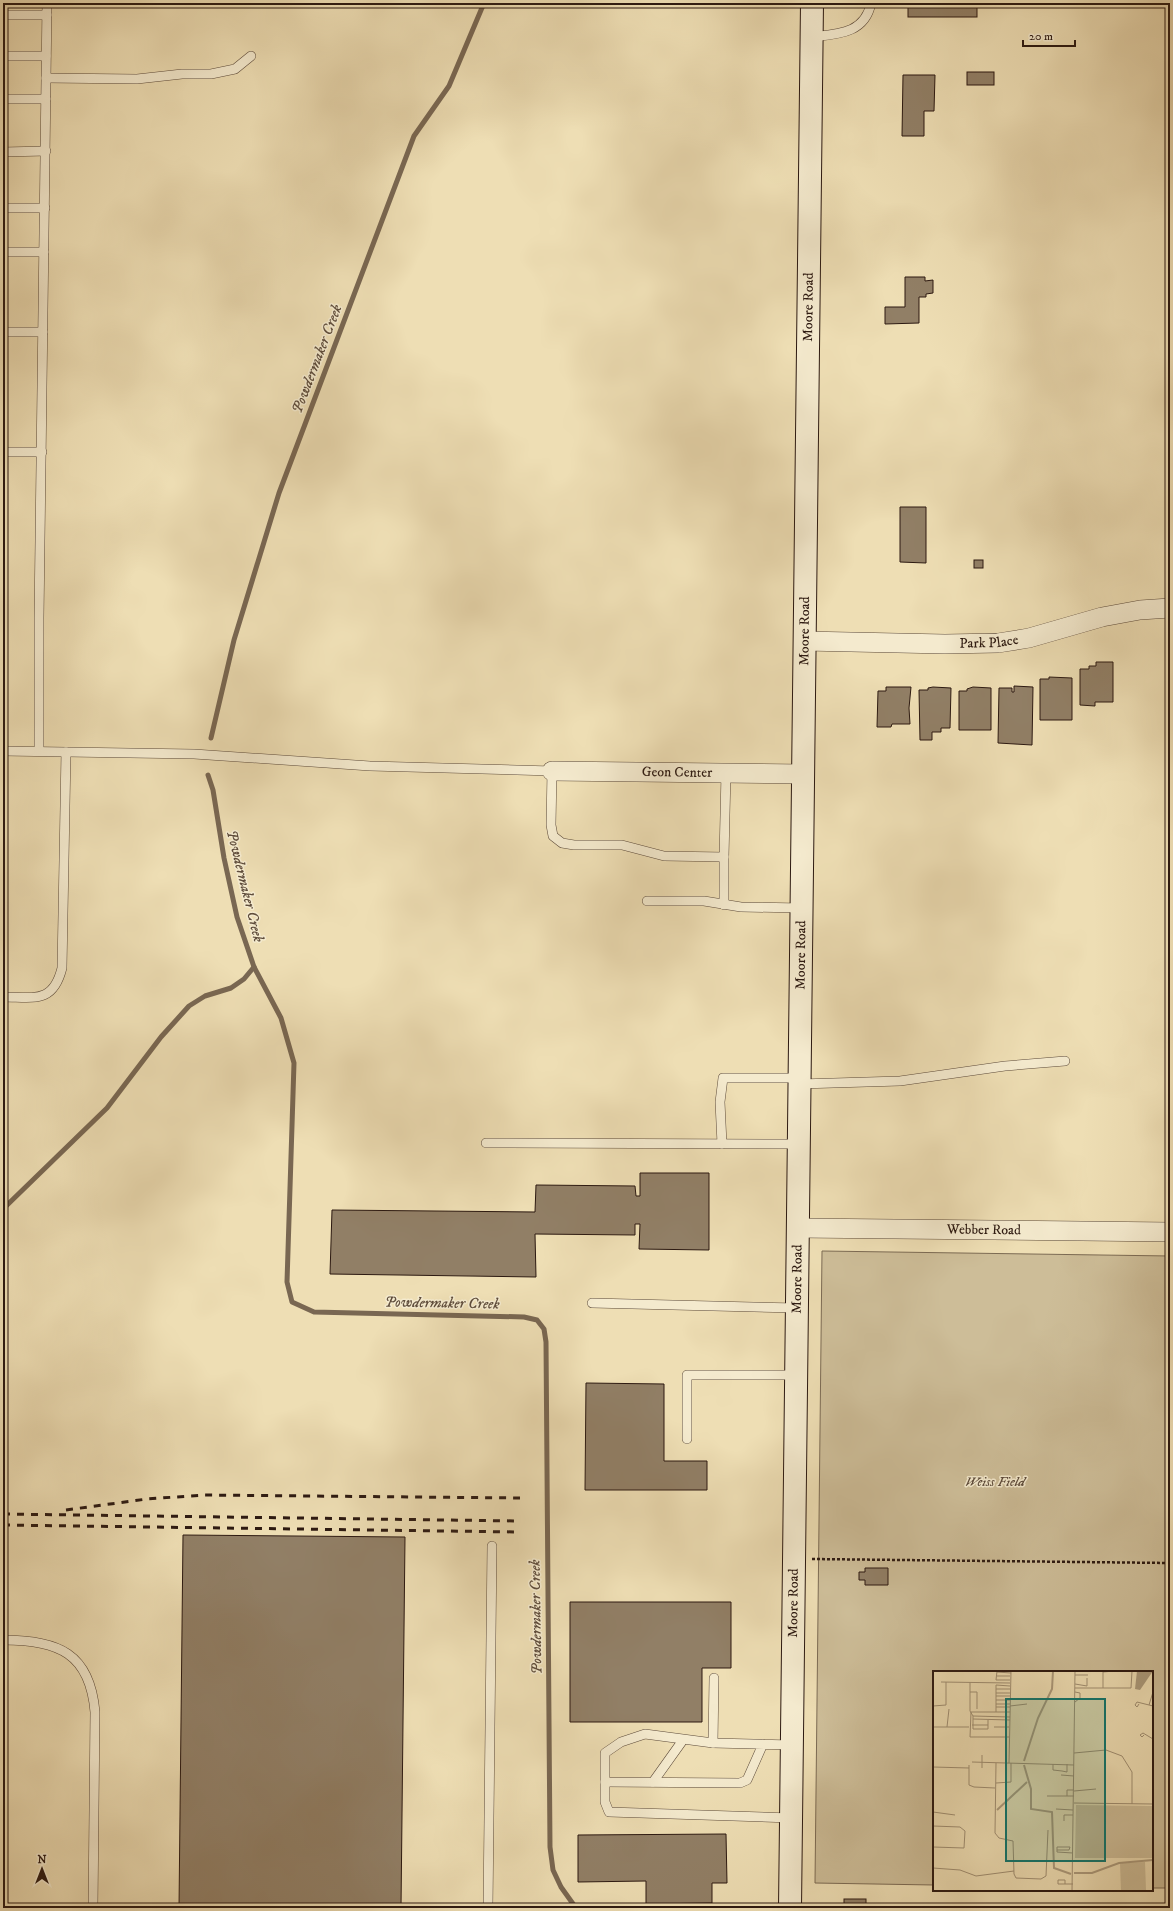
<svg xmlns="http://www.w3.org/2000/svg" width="1173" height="1911" viewBox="0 0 1173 1911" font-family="'IM FELL DW Pica',serif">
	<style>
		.green { fill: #cdbd98; stroke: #7c6b54 }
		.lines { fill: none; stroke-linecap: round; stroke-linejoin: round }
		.stream { stroke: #796752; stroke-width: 5 }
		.building { fill: #917f66; stroke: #2c1911 }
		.lane-casing { stroke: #5c4a3a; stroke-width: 10 }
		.street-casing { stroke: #5c4a3a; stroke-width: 20 }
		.secondary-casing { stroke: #2c1911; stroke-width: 24 }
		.path { stroke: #2c1911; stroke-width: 2.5; stroke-dasharray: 3 2; stroke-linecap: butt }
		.lane { stroke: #f4eace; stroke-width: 9 }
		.street { stroke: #f4eace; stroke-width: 19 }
		.secondary { stroke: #f4eace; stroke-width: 22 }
		.rail { stroke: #2c1911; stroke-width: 3; stroke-dasharray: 7 7; stroke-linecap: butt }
		.labels { text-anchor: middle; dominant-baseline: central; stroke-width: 3; stroke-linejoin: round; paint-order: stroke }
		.street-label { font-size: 14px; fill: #2c1911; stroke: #f4eace }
		.park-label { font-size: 14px; font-style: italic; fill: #5c4a3a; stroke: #f4eace }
		.water-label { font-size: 15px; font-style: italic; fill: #5f4d3c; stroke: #f4eace }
		.inset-river { fill: none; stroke: #ac9b7d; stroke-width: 2 }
		.inset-road { fill: none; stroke: #a08f73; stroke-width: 1 }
		.view { fill: #0f766e; fill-opacity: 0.15; stroke: #0f766e; stroke-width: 2 }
		.inset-edge { fill: none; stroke: #2c1911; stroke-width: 2 }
	</style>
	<rect width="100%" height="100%" fill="#eedeb4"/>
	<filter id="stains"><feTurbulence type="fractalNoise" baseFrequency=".005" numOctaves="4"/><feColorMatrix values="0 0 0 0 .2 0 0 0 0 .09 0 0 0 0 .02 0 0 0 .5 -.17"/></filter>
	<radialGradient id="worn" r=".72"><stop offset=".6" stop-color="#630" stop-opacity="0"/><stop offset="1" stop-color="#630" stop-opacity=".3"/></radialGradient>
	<path class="green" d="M 822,1251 L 1170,1256 L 1170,1888 L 1152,1888 L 1152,1672 L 934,1672 L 934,1885 L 815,1883 Z"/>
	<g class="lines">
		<g class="stream">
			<path d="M 211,738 L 234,640 L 279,493 L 414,136 L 449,86 L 484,3"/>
			<path d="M 208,775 L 213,790 L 224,858 L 237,917 L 254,967 L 281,1018 L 294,1063 L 287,1282 L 292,1302 L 314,1312 L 524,1317 L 537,1320 L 544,1329 L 546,1342 L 550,1847 L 553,1870 L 561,1887 L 576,1908"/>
			<path d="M 3,1209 L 107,1108 L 161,1037 L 189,1006 L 205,996 L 231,988 L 244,979 L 254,967"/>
		</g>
	</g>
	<g class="building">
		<rect x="908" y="3" width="69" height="14"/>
		<rect x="967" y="72" width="27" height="13"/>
		<path d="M 903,75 L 935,75 L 934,111 L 924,111 L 924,136 L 902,136 Z"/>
		<path d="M 905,277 L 925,277 L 925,281 L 933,280 L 933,293 L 926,294 L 926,297 L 919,297 L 919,323 L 885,324 L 885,307 L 905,307 Z"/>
		<path d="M 900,507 L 926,507 L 926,563 L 900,562 Z"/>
		<rect x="974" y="560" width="9" height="8"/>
		<path d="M 1096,662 L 1113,662 L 1113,702 L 1095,702 L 1095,706 L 1080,705 L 1080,669 L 1089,669 L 1089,666 L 1096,666 Z"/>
		<path d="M 1049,677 L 1072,678 L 1072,720 L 1040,720 L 1040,679 L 1049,679 Z"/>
		<path d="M 1014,686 L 1033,687 L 1032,745 L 998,743 L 999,688 L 1012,688 L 1012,692 L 1014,692 Z"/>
		<path d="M 886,687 L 911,687 L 909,708 L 910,724 L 892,724 L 891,727 L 877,727 L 878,691 L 886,691 Z"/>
		<path d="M 933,687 L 951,688 L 950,728 L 941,728 L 941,732 L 932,732 L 932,740 L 920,740 L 919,690 L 928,690 L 928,688 Z"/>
		<path d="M 973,687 L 991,688 L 991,730 L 959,730 L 959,691 L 967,691 L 967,689 Z"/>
		<path d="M 640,1173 L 709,1173 L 709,1250 L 639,1249 L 640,1224 L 635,1224 L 635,1235 L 535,1234 L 536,1277 L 330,1274 L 332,1210 L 535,1212 L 536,1185 L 635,1186 L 636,1196 L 640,1196 Z"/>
		<path d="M 586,1383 L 664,1384 L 664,1461 L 707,1461 L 707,1490 L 585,1490 Z"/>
		<path d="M 183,1535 L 405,1537 L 401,1908 L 179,1908 Z"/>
		<path d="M 865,1568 L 888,1568 L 888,1585 L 865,1585 L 865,1580 L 859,1580 L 859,1572 L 865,1572 Z"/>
		<path d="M 570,1602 L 731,1602 L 731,1668 L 702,1668 L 702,1722 L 570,1722 Z"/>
		<path d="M 726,1834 L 727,1883 L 712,1883 L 712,1903 L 646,1904 L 646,1881 L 578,1882 L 578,1835 Z"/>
		<rect x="844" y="1899" width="22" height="9"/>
	</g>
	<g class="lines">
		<defs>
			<g id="lane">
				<path d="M 3,15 L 47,15"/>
				<path d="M 811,37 C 837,34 865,34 871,3"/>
				<path d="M 3,56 L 46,56"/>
				<path d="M 46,78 L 137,79 L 182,74 L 211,74 L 235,69 L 251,56"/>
				<path d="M 3,99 L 46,99"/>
				<path d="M 3,152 L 46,151"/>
				<path d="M 3,208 L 45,208"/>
				<path d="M 3,252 L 44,252"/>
				<path d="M 3,332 L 43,332"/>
				<path d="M 3,452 L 42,452"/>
				<path d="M 3,751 L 194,754 L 370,766 L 552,771 L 551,825 L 553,836 L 562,843 L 574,845 L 622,845 L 664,856 L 724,857 L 726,773"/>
				<path d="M 39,751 L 39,618 L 47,3"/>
				<path d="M 647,901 L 704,901 L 741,907 L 801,908"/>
				<path d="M 724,905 L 724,857"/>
				<path d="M 3,997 C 34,997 53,1004 62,968 L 66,752"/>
				<path d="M 800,1084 L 900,1081 L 1005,1066 L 1065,1061"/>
				<path d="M 486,1143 L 799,1144"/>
				<path d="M 722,1144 L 720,1102 L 723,1078 L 800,1078"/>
				<path d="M 592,1303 L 797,1308"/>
				<path d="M 687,1439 L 687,1375 L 796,1375"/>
				<path d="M 3,1640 C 58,1640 90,1653 95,1712 L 93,1908"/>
				<path d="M 713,1743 L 714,1678"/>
				<path d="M 763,1744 L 747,1780 L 740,1783 L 605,1782 L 605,1753 L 621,1742 L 645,1734 L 713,1743 L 792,1745"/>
				<path d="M 605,1782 L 605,1802 L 609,1812 L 791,1818"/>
				<path d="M 653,1782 L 683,1740"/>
				<path d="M 488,1908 L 492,1546"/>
			</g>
			<g id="street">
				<path id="s1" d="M 804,641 L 945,644 L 998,643 L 1029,638 L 1102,617 L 1140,610 L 1170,608"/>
				<path id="s2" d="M 552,771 L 803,774"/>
				<path id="s3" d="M 798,1228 L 1170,1232"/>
			</g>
			<g id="secondary">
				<path id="s4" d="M 790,1908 L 812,3"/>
			</g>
		</defs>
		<use href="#lane" class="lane-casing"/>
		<use href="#street" class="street-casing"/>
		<use href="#secondary" class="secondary-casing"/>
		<path class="path" d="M 812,1559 L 1170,1563"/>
		<use href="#lane" class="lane"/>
		<use href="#street" class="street"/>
		<use href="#secondary" class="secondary"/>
		<g class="rail">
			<path d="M 66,1510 L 147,1499 L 204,1495 L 520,1498"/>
			<path d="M 3,1514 L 519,1521"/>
			<path d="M 3,1525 L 518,1532"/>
		</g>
	</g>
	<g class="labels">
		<g class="street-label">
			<text stroke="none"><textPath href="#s4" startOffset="1601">Moore Road</textPath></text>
			<text stroke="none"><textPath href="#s4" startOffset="1277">Moore Road</textPath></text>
			<text stroke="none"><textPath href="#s1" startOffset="185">Park Place</textPath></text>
			<text stroke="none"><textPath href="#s2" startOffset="125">Geon Center</textPath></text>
			<text stroke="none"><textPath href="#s4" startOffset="953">Moore Road</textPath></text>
			<text stroke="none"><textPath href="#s3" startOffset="186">Webber Road</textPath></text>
			<text stroke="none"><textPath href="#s4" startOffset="629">Moore Road</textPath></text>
			<text stroke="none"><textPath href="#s4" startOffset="305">Moore Road</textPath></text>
		</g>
		<g class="park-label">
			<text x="995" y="1482">Weiss Field</text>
		</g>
		<g class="water-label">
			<text transform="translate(317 359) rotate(-69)">Powdermaker Creek</text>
			<text transform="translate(245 886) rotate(76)">Powdermaker Creek</text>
			<text transform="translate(442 1303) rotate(1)">Powdermaker Creek</text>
			<text transform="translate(536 1617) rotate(-91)">Powdermaker Creek</text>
		</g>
	</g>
	<g transform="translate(933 1671)">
		<rect width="220" height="220" fill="#eedeb4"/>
		<path d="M 143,134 L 220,135 L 220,187 L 142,187 ZM 212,191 L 213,219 L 220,220 L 188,220 L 187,192 Z" fill="#cdbd98"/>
		<path d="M 204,0 L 220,0 L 207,19 L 202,18 Z" fill="#ac9b7d"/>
		<path class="inset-river" d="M 91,90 L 105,47 L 119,18 L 120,0M 91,94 L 98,118 L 98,138 L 119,141 L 121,197 L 138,203M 64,139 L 94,111M 141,202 L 159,202 L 186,192 L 220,189"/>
		<path class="inset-road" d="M 64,0 L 63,9 L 77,9M 64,1 L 78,2M 142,4 L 155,4M 64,5 L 77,5M 8,11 L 77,12M 37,11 L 37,40 L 40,45M 142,13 L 154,15 L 154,7M 142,17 L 198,17 L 199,0M 170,17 L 170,1 L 181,0M 63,18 L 77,18M 37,21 L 44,21 L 44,38M 63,22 L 77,22M 63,25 L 77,25M 63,29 L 77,29M 142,31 L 147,27 L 147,22 L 142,21M 63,33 L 77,33M 206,33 L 204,36 L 202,34 L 204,31 L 220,35M 216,34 L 220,21M 0,35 L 13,34 L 13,11M 77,35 L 94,33M 63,36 L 77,36M 63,41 L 38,41 L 37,66 L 76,66M 77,41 L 63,41 L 63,14 L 77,15M 40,48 L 40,58 L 55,58 L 55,49M 77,49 L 40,48 L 40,45 L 77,46M 39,54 L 55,54M 0,56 L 36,56M 14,56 L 16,38M 61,56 L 76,56M 211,64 L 209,66 L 207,64 L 210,62 L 220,68M 141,82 L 173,79 L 189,85 L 199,101 L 199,133M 39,91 L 141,94M 63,92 L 62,162 L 66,167 L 80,170 L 81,203 L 83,207 L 108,208 L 113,205 L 115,159M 76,92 L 78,0M 120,93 L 120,99 L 129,100 L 134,101 L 134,93M 36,94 L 36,114 L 41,116 L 62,117M 0,96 L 36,97M 49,97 L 49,84M 128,104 L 141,105M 63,112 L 78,111 L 78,92M 141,120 L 163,118M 114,125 L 141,125M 134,125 L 134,119 L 141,119M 141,132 L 220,133M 123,138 L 140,139M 0,141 L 22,144M 131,150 L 131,144 L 140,144M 0,155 L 27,156 L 32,160 L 31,177 L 0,176M 124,176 L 124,179 L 136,179 L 137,176M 124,176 L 137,176M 124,179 L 124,181 L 140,182M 0,197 L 27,199 L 43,205 L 81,200M 132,213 L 132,209 L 125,209 L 125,213 L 140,213M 139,220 L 142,0"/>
		<path class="view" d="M 73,28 L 172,28 L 172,190 L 73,190 Z"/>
		<rect width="220" height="220" class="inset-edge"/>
	</g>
	<rect width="1173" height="1911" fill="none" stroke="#eedeb4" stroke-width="16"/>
	<rect x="4" y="4" width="1165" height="1903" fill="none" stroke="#2c1911" stroke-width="2"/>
	<rect x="8" y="8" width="1157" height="1895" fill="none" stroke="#2c1911"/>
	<g transform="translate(42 1869)" stroke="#f4eace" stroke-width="3" paint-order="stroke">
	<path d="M0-3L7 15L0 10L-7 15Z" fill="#2c1911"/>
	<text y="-6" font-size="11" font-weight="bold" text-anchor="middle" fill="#2c1911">N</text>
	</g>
	<path d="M1023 40v6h52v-6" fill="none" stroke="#2c1911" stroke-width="2"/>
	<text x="1029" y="40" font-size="12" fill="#2c1911" stroke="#f4eace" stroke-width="3" paint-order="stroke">20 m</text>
	<rect width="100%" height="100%" filter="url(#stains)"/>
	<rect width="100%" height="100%" fill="url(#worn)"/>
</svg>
